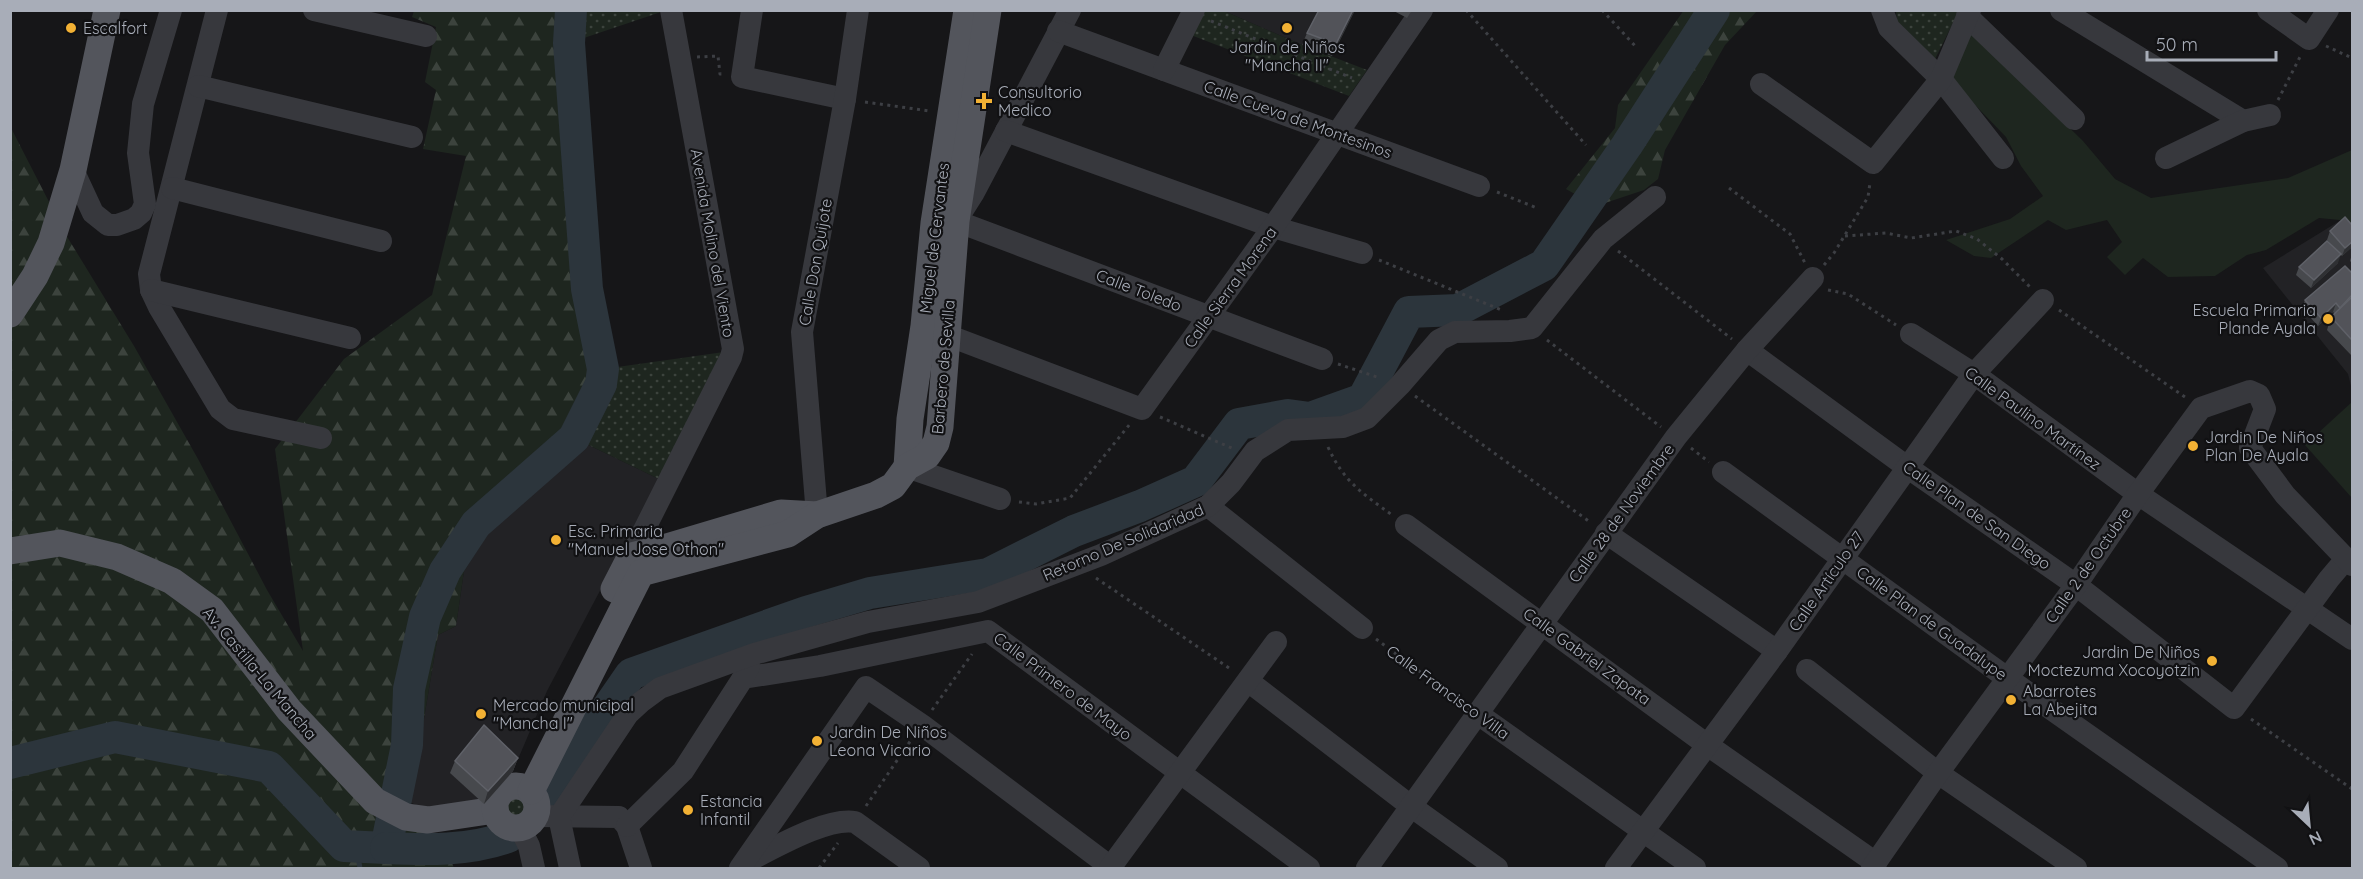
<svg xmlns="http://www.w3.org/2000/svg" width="2363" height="879" viewBox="0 0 2363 879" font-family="Quicksand,sans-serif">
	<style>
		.built { fill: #222225 }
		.green { fill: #1e261f }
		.forest { fill: url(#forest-firs) }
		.park { fill: url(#park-dots) }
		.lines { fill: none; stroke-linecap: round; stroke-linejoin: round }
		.stream { stroke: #2c353c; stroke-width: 5 }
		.river { stroke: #2c353c; stroke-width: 32 }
		.path { stroke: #3d3f44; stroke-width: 3; stroke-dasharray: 3 4.5; stroke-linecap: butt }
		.minor { stroke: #37383d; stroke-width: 22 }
		.major { stroke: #53555c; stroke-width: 27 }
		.wall { fill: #47494d }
		.shaded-wall { fill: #2f3033 }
		.building { fill: #525359; stroke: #5f6168; stroke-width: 1.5 }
		.poi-dot { fill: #f2b134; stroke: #111113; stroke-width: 2 }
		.labels { text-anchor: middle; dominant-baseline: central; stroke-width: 4.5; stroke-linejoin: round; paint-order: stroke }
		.poi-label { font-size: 16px; fill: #a8adb8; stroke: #111113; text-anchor: start }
		.street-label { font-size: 16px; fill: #a8adb8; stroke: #111113 }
	</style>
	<defs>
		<pattern id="forest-firs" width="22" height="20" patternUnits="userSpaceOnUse" patternTransform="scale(1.5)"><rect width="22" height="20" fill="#1e261f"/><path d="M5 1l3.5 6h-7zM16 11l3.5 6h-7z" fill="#3c433d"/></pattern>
		<pattern id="park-dots" width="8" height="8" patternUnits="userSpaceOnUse" patternTransform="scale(1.5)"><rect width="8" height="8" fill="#1e261f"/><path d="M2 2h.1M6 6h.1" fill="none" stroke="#3c433d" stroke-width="1.8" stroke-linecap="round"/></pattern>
	</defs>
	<rect width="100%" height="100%" fill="#161618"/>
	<g class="built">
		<path d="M 1224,11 L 1321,11 L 1302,45 Z"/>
		<path d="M 2341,220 L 2352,235 L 2352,390 L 2348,374 L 2263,268 Z"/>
		<path d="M 574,438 L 659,479 L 547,691 L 513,771 L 480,738 L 484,804 L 427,811 L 410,802 L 438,635 L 456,626 L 464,571 L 504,509 Z"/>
	</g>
	<g class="green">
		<path d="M 1968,29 L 2083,141 L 2115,179 L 2151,198 L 2288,178 L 2352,150 L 2352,235 L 2340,220 L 2319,218 L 2266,250 L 2247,255 L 2215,276 L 2168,277 L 2143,258 L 2125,275 L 2107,257 L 2122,242 L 2107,220 L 2066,230 L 2048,220 L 1991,258 L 1974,256 L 1946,240 L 2010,219 L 2043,196 L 2021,166 L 2006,137 L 1948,77 Z"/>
		<path d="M 2352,402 L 2352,498 L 2305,445 Z"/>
	</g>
	<g class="forest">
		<path d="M 1684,10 L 1757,11 L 1725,45 L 1665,150 L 1658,179 L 1644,190 L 1596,206 L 1566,189 L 1615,128 L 1618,105 Z"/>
		<path d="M 414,11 L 571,11 L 569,43 L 587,284 L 603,369 L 601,384 L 574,438 L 504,509 L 464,571 L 456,626 L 438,635 L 410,802 L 396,797 L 391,824 L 441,836 L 454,868 L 11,868 L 10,126 L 66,235 L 134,346 L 198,459 L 267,590 L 303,651 L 275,449 L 344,359 L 432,295 L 466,156 L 423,149 L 436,90 L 425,82 L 436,27 L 412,17 Z"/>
	</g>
	<g class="park">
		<path d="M 571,11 L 660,11 L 661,12 L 569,43 Z"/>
		<path d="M 1194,11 L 1224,11 L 1302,45 L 1367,70 L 1349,96 L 1183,32 Z"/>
		<path d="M 1896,11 L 1959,11 L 1934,61 L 1897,21 Z"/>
		<path d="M 724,352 L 659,479 L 574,438 L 601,384 L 603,369 Z"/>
		<path d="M 513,789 C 527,791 537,801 533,815 L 512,825 L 501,817 L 499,802 L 506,793 Z"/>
	</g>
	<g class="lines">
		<path class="stream" d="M 356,846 L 360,868"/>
		<g class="river">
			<path d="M 10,763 L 115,737 L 269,767 L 344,846 L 386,848 L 407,745 L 409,689 L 425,617 L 445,571 L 476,524 L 574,438 L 601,384 L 603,369 L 587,289 L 569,43 L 571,10"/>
			<path d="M 551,805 L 593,729 L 631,674 L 806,612 L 870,593 L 988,574 L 1074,531 L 1140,506 L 1196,481 L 1239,424 L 1288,415 L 1310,418 L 1363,399 L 1409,312 L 1458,310 L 1544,265 L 1627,145 L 1714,10"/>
			<path d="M 386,848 C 427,850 468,851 508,837"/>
		</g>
		<g class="path">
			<path d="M 1466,10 L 1586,145"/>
			<path d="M 1602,10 L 1636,47"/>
			<path d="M 1211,21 L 1352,78"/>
			<path d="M 2326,46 L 2352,58"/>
			<path d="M 697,57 L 718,56 L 720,74 L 723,74"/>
			<path d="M 2278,100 L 2301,55"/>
			<path d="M 865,102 L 930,111"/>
			<path d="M 1729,188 L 1790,234 L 1805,263"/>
			<path d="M 1497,192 L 1537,208"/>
			<path d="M 1845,236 L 1886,233 L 1911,238 L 1956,231 L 1977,239 L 2002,259 L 2031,288"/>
			<path d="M 1618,251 L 1732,339"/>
			<path d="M 1379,260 L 1504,311"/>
			<path d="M 1824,265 L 1834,253 L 1868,197 L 1870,183"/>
			<path d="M 1828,290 L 1848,294 L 1896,325"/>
			<path d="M 2059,310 L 2185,397"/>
			<path d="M 1547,340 L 1661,427"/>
			<path d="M 1338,364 L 1380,378"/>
			<path d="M 1415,396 L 1590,522"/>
			<path d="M 1160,417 L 1234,449"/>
			<path d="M 1328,447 C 1344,482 1362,493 1392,515"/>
			<path d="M 1691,448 L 1709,462"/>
			<path d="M 1019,502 L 1036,504 L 1070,498 L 1130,424"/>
			<path d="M 1096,578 L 1232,670"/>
			<path d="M 1376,639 L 1462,703"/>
			<path d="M 932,710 L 972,654"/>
			<path d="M 2251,719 L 2352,789"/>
			<path d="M 866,806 L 911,740"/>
			<path d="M 819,868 L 838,843"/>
		</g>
		<g class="minor">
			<path d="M 217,10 L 149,274 L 151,290 L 159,307 L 220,409 L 233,419 L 321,438"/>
			<path d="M 314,10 L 426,36"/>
			<path d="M 752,10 L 742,77 L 845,99"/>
			<path d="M 1070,10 L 973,194 L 956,221 L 1322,359"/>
			<path d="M 1882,10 L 1889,28 L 1941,79 L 2003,158"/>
			<path d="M 2061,10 L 2243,121"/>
			<path d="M 2268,10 L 2309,39 L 2328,10"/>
			<path d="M 1967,16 L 2074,119"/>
			<path d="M 1058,31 L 1479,186"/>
			<path d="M 1164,70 L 1194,10"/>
			<path d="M 1761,84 L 1873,163 L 1941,79 L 1970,10"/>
			<path d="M 198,86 L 412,137"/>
			<path d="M 1006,131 L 1273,227 L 1362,253"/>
			<path d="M 2166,158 L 2243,121 L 2270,115"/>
			<path d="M 73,170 L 93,213 L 108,225 L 117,225 L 134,219 L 141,213 L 145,204 L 138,153 L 143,104 L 171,10"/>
			<path d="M 172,188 L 381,241"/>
			<path d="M 151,290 L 350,338"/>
			<path d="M 931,329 L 1142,409 L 1273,227 L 1422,10"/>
			<path d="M 1911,334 L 1974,374 L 2138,494 L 2352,639"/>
			<path d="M 1747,350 L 1907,467 L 2076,585 L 2234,708 L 2329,579 L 2340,566 L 2352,560"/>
			<path d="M 907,467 L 1000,499"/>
			<path d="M 1723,472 L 2007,678 L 2277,868"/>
			<path d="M 1208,506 L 1362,628"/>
			<path d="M 817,515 L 802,332 L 845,99 L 858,10"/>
			<path d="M 1406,525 L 1706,744 L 1876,863"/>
			<path d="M 1606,533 L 1777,651"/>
			<path d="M 637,566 L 631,556 L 731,357 L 733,349 L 671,10"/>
			<path d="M 1807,670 L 1938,773 L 2076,868"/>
			<path d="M 743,678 L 820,666 L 988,631 L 1309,868"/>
			<path d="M 1248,681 L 1412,807 L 1497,868"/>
			<path d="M 1478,714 L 1695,868"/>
			<path d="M 536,816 L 619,817 L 627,826 L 641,868"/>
			<path d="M 627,826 L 683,771 L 743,678 L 749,666"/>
			<path d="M 520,828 L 529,846 L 534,868"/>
			<path d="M 746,862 C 773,849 826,817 855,822 L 919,868"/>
			<path d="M 570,868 L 559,817 L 628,714 L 641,702 L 660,688 L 754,654 L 868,622 L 978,602 L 1101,555 L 1208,506 L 1231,483 L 1255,451 L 1288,430 L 1343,427 L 1367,418 L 1400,385 L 1439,340 L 1455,332 L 1510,331 L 1532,328 L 1603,239 L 1655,197"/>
			<path d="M 740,868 L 866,687 L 922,725 L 1112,868"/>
			<path d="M 1110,868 L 1276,642"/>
			<path d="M 1367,868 L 1676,437 L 1747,350 L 1813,278"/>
			<path d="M 1616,868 L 1777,651 L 1974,374 L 2043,300"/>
			<path d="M 1872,868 L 1938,773 L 2076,585 L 2138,494 L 2201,408 L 2250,391 L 2259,395 L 2265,409 L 2250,448 L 2285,495 L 2352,565"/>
		</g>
		<g class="major">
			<path d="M 10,314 L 35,276 L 51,243 L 73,170 L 107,10"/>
			<path d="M 907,467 L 910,419 L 924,326 L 934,223 L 967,10"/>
			<path d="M 10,551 L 60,543 L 117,557 L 172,581 L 212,610 L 289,710 L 375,801 L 406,817 L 428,820 L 495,810"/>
			<path d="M 614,589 L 631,556 L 667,547 L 781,513 L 817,515"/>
			<circle cx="516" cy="807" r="21"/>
			<path d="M 531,791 L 641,573 L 788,534 L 817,515 L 876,495 L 893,486 L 907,467 L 927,456 L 936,443 L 940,427 L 956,221 L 988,10"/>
		</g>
	</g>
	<g class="wall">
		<path d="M 1319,10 L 1355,10 L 1332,56 L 1302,45 L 1307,33 Z"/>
		<path d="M 1392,10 L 1412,10 L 1407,18 Z"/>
		<path d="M 2330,231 L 2352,247 L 2342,256 L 2327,240 Z"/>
		<path d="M 2352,254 L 2352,263 L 2350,261 Z"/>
		<path d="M 2338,263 L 2311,288 L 2296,275 L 2299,267 Z"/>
		<path d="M 2352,273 L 2352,354 L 2351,355 L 2327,330 L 2331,317 L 2335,314 L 2333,312 L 2318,326 L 2302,308 L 2305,300 Z"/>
		<path d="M 518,758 L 513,771 L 484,804 L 450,773 L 455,761 Z"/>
	</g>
	<g class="shaded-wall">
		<path d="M 1353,10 L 1355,10 L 1332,56 L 1336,44 Z"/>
		<path d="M 2352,242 L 2352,247 L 2342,256 L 2345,248 Z"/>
		<path d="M 2341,254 L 2338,263 L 2311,288 L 2314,280 Z"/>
		<path d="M 2336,303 L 2333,312 L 2318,326 L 2321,318 Z"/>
		<path d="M 518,758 L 513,771 L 484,804 L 488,791 Z"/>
	</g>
	<g class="building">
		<path d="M 1319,10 L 1353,10 L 1336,44 L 1307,33 Z"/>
		<path d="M 2345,217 L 2352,225 L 2352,242 L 2345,248 L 2330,231 Z"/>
		<path d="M 2327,241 L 2341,254 L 2314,280 L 2299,267 Z"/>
		<path d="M 2345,266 L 2352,273 L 2352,295 L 2340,308 L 2336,303 L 2321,318 L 2305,300 Z"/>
		<path d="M 2352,297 L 2352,340 L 2331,317 Z"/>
		<path d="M 484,725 L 518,758 L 488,791 L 455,761 Z"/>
	</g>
	<g class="poi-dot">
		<circle cx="71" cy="28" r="6"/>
		<circle cx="1287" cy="28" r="6"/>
		<path d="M981 92h6v6h6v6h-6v6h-6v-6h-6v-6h6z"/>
		<circle cx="2328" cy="319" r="6"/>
		<circle cx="2193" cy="446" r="6"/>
		<circle cx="556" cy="540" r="6"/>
		<circle cx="2212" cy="661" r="6"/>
		<circle cx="2011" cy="700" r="6"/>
		<circle cx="481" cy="714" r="6"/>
		<circle cx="817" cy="741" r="6"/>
		<circle cx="688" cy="810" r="6"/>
	</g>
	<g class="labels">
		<g class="poi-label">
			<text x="83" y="28">Escalfort</text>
			<text x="1287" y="47" text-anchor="middle">Jardín de Niños<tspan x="1287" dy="18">"Mancha II"</tspan></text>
			<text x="998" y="92">Consultorio<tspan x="998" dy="18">Medico</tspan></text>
			<text x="2316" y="310" text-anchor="end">Escuela Primaria<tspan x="2316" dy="18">Plande Ayala</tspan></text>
			<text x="2205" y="437">Jardin De Niños<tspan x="2205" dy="18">Plan De Ayala</tspan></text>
			<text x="568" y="531">Esc. Primaria<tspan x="568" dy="18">"Manuel Jose Othon"</tspan></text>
			<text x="2200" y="652" text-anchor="end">Jardin De Niños<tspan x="2200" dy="18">Moctezuma Xocoyotzin</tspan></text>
			<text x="2023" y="691">Abarrotes<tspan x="2023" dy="18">La Abejita</tspan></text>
			<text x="493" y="705">Mercado municipal<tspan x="493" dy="18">"Mancha I"</tspan></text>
			<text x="829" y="732">Jardin De Niños<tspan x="829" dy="18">Leona Vicario</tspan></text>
			<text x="700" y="801">Estancia<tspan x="700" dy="18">Infantil</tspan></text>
		</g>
		<g class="street-label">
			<text transform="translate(1298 119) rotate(20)">Calle Cueva de Montesinos</text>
			<text transform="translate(934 238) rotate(-83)">Miguel de Cervantes</text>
			<text transform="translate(713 243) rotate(80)">Avenida Molino del Viento</text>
			<text transform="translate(815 262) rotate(-80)">Calle Don Quijote</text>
			<text transform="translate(1230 287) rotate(-54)">Calle Sierra Morena</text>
			<text transform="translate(1139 290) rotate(21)">Calle Toledo</text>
			<text transform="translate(943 367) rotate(-85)">Barbero de Sevilla</text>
			<text transform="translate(2033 418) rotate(36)">Calle Paulino Martínez</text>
			<text transform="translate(1621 513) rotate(-54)">Calle 28 de Noviembre</text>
			<text transform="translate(1977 515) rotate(35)">Calle Plan de San Diego</text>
			<text transform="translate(1123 542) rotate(-23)">Retorno De Solidaridad</text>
			<text transform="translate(2088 565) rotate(-55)">Calle 2 de Octubre</text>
			<text transform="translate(1826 581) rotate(-55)">Calle Artículo 27</text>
			<text transform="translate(1932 623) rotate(36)">Calle Plan de Guadalupe</text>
			<text transform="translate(1587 656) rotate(36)">Calle Gabriel Zapata</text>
			<text transform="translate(260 673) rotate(50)">Av. Castilla-La Mancha</text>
			<text transform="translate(1063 686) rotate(37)">Calle Primero de Mayo</text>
			<text transform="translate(1448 692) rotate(36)">Calle Francisco Villa</text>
		</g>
	</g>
	<rect width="2363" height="879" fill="none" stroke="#a8adb8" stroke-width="24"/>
	<g transform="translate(2309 825) rotate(154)" stroke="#111113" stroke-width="4.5" paint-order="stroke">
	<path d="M0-4.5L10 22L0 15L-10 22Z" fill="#a8adb8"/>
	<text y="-9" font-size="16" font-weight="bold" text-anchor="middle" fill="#a8adb8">N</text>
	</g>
	<path d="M2147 51v9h129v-9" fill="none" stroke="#a8adb8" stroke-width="3"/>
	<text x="2156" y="51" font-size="18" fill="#a8adb8" stroke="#111113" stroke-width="4.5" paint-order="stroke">50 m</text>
</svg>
